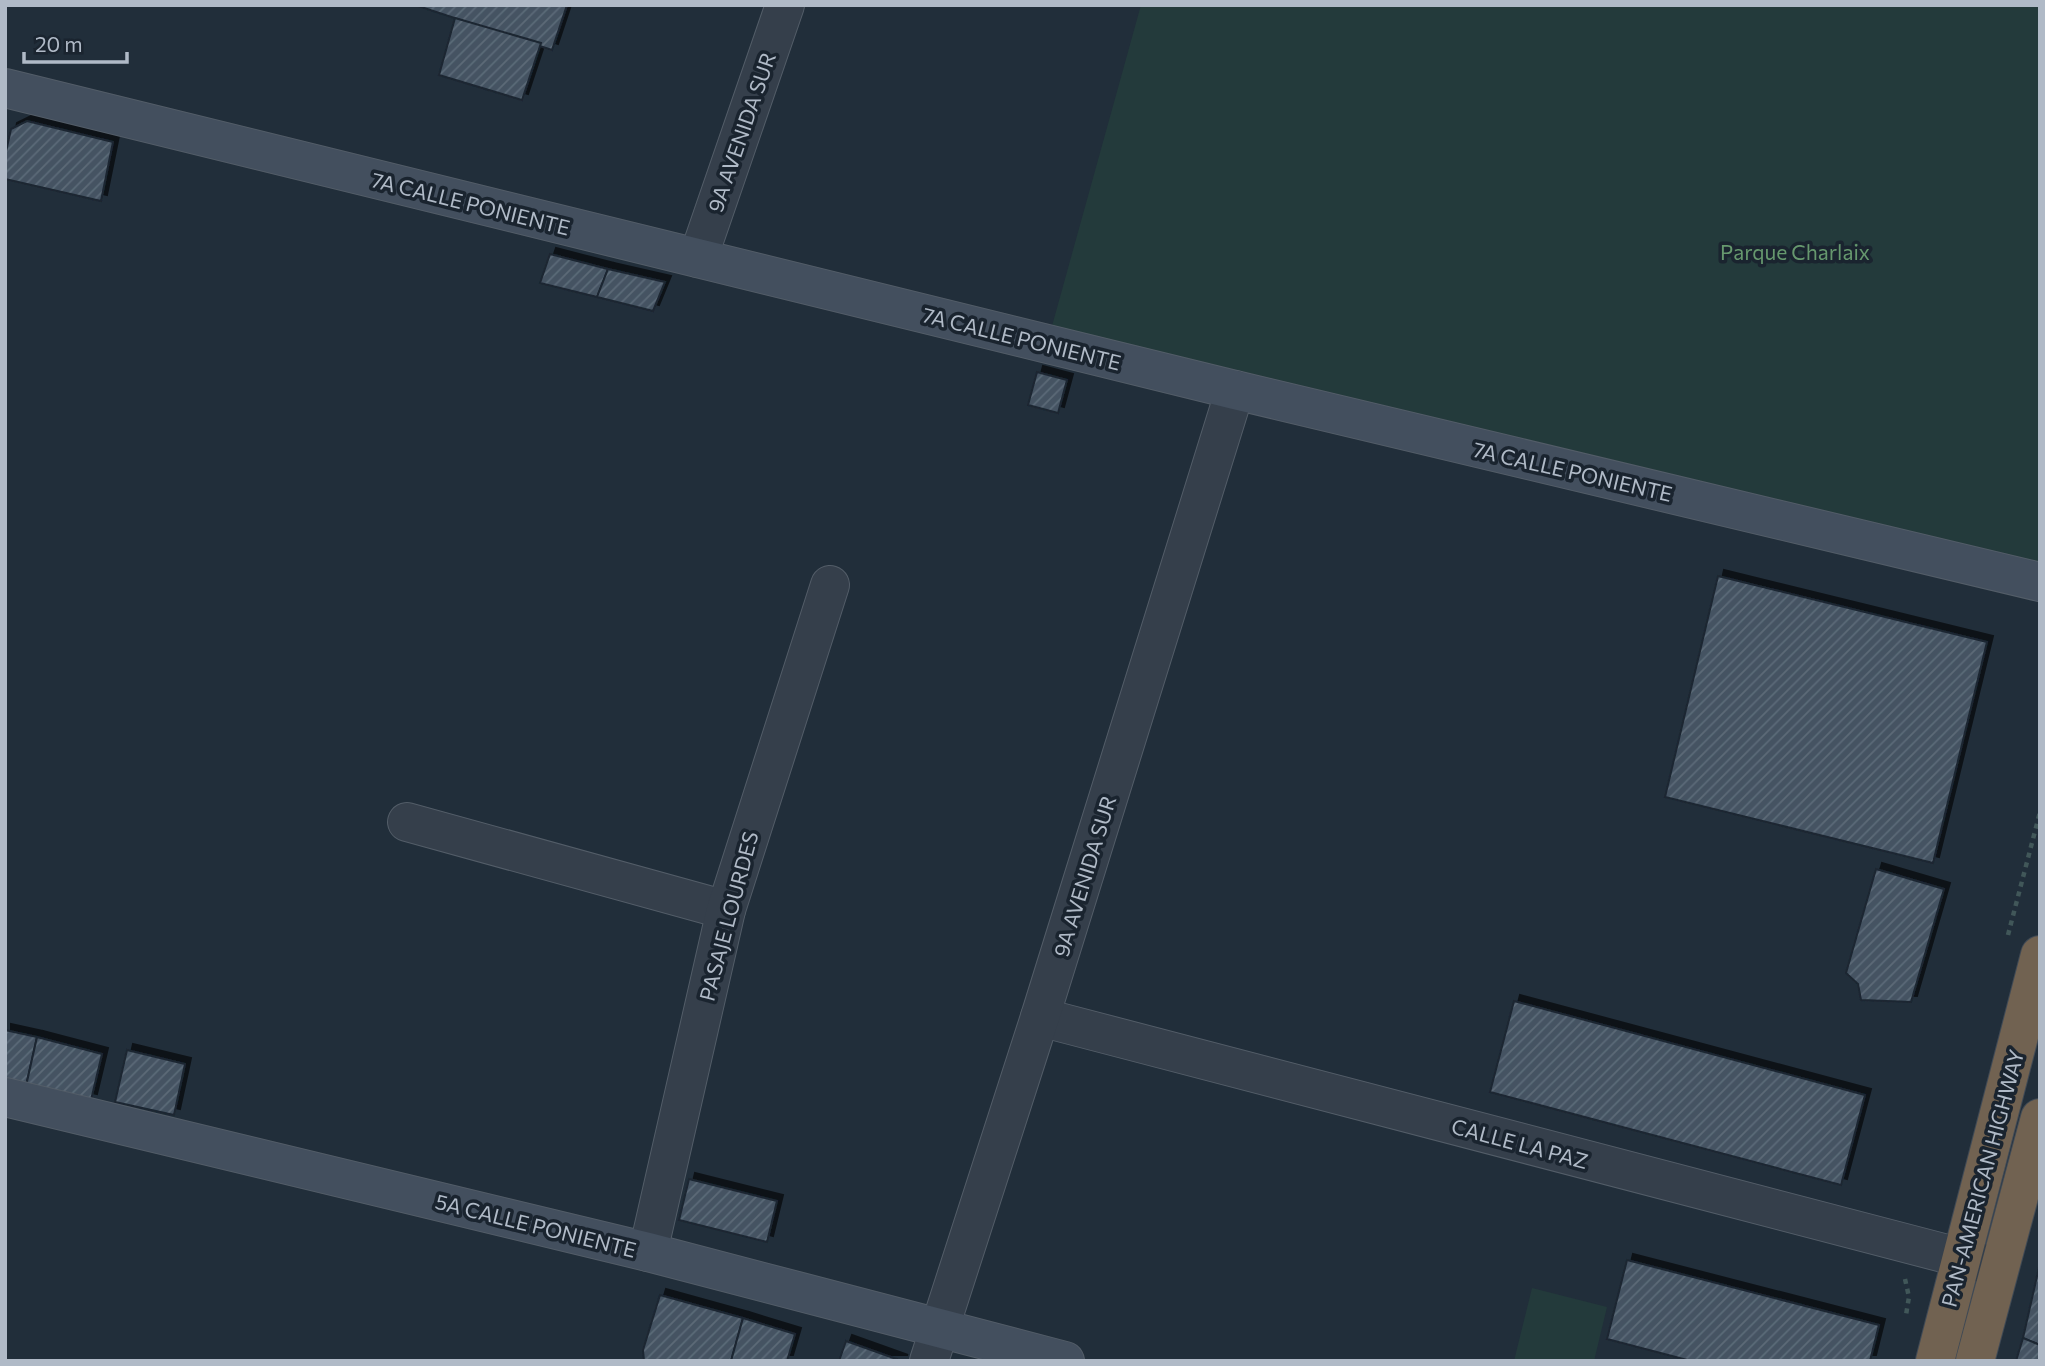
<svg xmlns="http://www.w3.org/2000/svg" width="2045" height="1366" viewBox="0 0 2045 1366" font-family="Commissioner,sans-serif">
	<style>
		.park { fill: #233a3b }
		.building { fill: url(#building-hatch); stroke: #1c2631; stroke-width: 2; filter: url(#shadow) }
		.lines { fill: none; stroke-linecap: round; stroke-linejoin: round }
		.street-casing { stroke: #535d68; stroke-width: 40 }
		.secondary-casing { stroke: #535d68; stroke-width: 40 }
		.highway-casing { stroke: #404a55; stroke-width: 40 }
		.path { stroke: #415759; stroke-width: 4.5; stroke-dasharray: 5 5; stroke-linecap: butt }
		.street { stroke: #353f4b; stroke-width: 38 }
		.secondary { stroke: #434f5e; stroke-width: 38 }
		.highway { stroke: #716251; stroke-width: 38 }
		.labels { text-anchor: middle; dominant-baseline: central; stroke-width: 7; stroke-linejoin: round; paint-order: stroke }
		.street-label { font-size: 21px; fill: #b0bac7; stroke: #1a242f }
		.park-label { font-size: 21px; fill: #66986e; stroke: #1a242f }
	</style>
	<defs>
		<pattern id="building-hatch" width="6" height="6" patternUnits="userSpaceOnUse" patternTransform="scale(1.75)"><rect width="6" height="6" fill="#445362"/><path d="M-1 1l2-2M0 6l6-6M5 7l2-2" fill="none" stroke="#5c6a77"/></pattern>
		<filter id="shadow"><feDropShadow dx="6" dy="-6" stdDeviation="0" flood-color="#0009"/></filter>
	</defs>
	<rect width="100%" height="100%" fill="#212e3a"/>
	<g class="park">
		<path d="M 1141,5 L 2040,5 L 2040,562 L 1052,326 Z"/>
		<path d="M 1532,1288 L 1607,1307 L 1594,1361 L 1514,1361 Z"/>
	</g>
	<g class="building">
		<path d="M 415,5 L 567,5 L 552,50 Z"/>
		<path d="M 455,18 L 541,43 L 522,100 L 439,75 Z"/>
		<path d="M 27,121 L 113,142 L 101,201 L 5,179 L 5,156 L 11,129 Z"/>
		<path d="M 550,254 L 608,269 L 597,297 L 540,283 Z"/>
		<path d="M 608,269 L 665,282 L 653,311 L 597,297 Z"/>
		<path d="M 1037,372 L 1067,380 L 1058,413 L 1028,405 Z"/>
		<path d="M 1718,576 L 1987,642 L 1933,863 L 1665,797 Z"/>
		<path d="M 1876,869 L 1944,889 L 1911,1002 L 1861,1000 L 1858,984 L 1846,973 Z"/>
		<path d="M 1514,1001 L 1865,1095 L 1841,1185 L 1490,1092 Z"/>
		<path d="M 5,1030 L 37,1037 L 26,1086 L 5,1081 Z"/>
		<path d="M 37,1037 L 102,1054 L 91,1100 L 26,1086 Z"/>
		<path d="M 127,1050 L 185,1064 L 174,1115 L 115,1102 Z"/>
		<path d="M 689,1179 L 777,1201 L 767,1242 L 679,1220 Z"/>
		<path d="M 1627,1260 L 1879,1325 L 1870,1361 L 1691,1361 L 1607,1339 Z"/>
		<path d="M 2040,1263 L 2040,1345 L 2023,1338 Z"/>
		<path d="M 660,1295 L 743,1318 L 731,1361 L 644,1361 L 643,1350 Z"/>
		<path d="M 743,1318 L 795,1334 L 787,1361 L 731,1361 Z"/>
		<path d="M 2023,1338 L 2040,1345 L 2040,1361 L 2016,1361 Z"/>
		<path d="M 846,1341 L 902,1361 L 839,1361 Z"/>
	</g>
	<g class="lines">
		<defs>
			<g id="street">
				<path d="M 698,258 L 785,5"/>
				<path d="M 407,822 L 726,910"/>
				<path d="M 1040,1017 L 1993,1266"/>
				<path d="M 648,1252 L 726,910 L 830,585"/>
				<path d="M 929,1361 L 1040,1017 L 1235,390"/>
			</g>
			<g id="secondary">
				<path d="M 5,88 L 1235,390 L 2040,582"/>
				<path d="M 5,1097 L 648,1252 L 1065,1361"/>
			</g>
			<g id="highway">
				<path d="M 1935,1361 L 2040,955"/>
				<path d="M 1975,1361 L 2040,1118"/>
			</g>
		</defs>
		<use href="#street" class="street-casing"/>
		<use href="#secondary" class="secondary-casing"/>
		<use href="#highway" class="highway-casing"/>
		<g class="path">
			<path d="M 2008,935 L 2040,812"/>
			<path d="M 1905,1279 L 1909,1297 L 1906,1315"/>
		</g>
		<use href="#street" class="street"/>
		<use href="#secondary" class="secondary"/>
		<use href="#highway" class="highway"/>
	</g>
	<g class="labels">
		<g class="street-label">
			<text transform="translate(741 132) rotate(-71)">9A AVENIDA SUR</text>
			<text transform="translate(471 203) rotate(14)">7A CALLE PONIENTE</text>
			<text transform="translate(1022 338) rotate(14)">7A CALLE PONIENTE</text>
			<text transform="translate(1573 471) rotate(13)">7A CALLE PONIENTE</text>
			<text transform="translate(1084 876) rotate(-73)">9A AVENIDA SUR</text>
			<text transform="translate(728 916) rotate(-75)">PASAJE LOURDES</text>
			<text transform="translate(1520 1143) rotate(15)">CALLE LA PAZ</text>
			<text transform="translate(1982 1178) rotate(-75)">PAN-AMERICAN HIGHWAY</text>
			<text transform="translate(536 1225) rotate(14)">5A CALLE PONIENTE</text>
		</g>
		<g class="park-label">
			<text x="1795" y="251">Parque Charlaix</text>
		</g>
	</g>
	<rect width="2045" height="1366" fill="none" stroke="#b0bac7" stroke-width="14"/>
	<path d="M24 52v10h103v-10" fill="none" stroke="#b0bac7" stroke-width="3.5"/>
	<text x="35" y="52" font-size="21" fill="#b0bac7" stroke="#1a242f" stroke-width="5" paint-order="stroke">20 m</text>
</svg>
